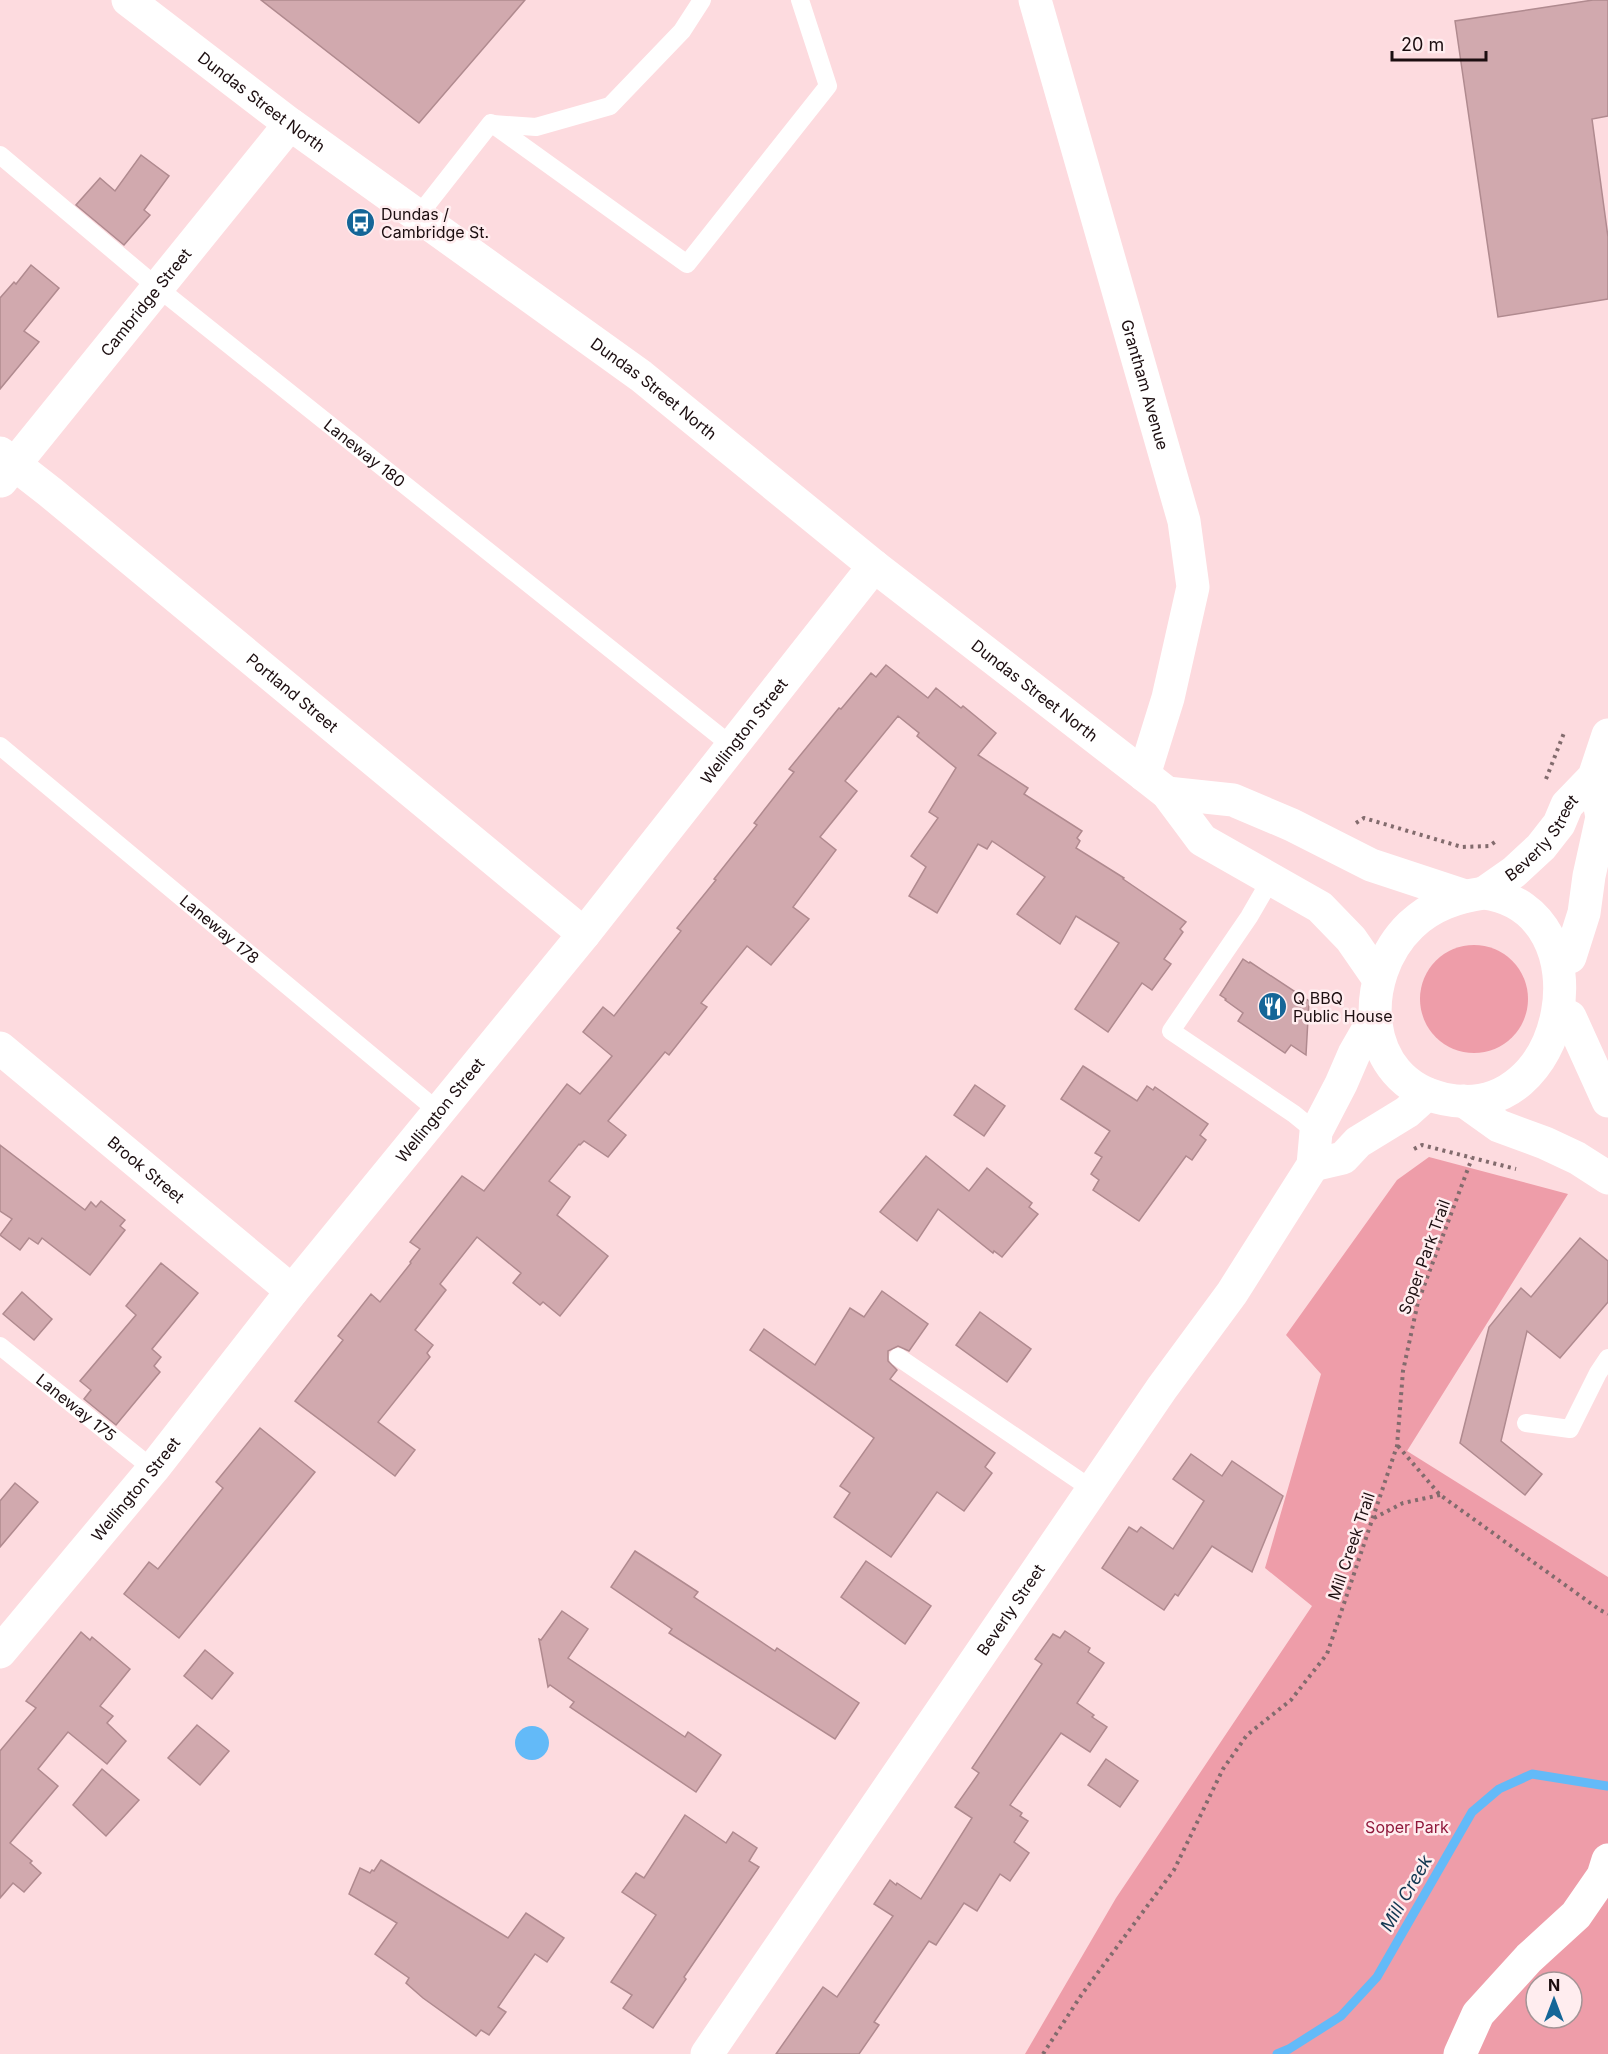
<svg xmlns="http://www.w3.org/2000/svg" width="1608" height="2054" viewBox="0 0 1608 2054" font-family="Inter,sans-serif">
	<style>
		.green { fill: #ee9da9; fill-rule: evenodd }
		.water { fill: #63baf8 }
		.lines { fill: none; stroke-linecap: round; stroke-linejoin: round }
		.stream { stroke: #63baf8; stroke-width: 9 }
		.building { fill: #d1a9ae; stroke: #b08a8f; stroke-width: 1.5 }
		.path { stroke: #826b6d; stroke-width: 4; stroke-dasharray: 3 4.5; stroke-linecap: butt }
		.service { stroke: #fff; stroke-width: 18 }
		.minor { stroke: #fff; stroke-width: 33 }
		.tertiary { stroke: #fff; stroke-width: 33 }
		.secondary { stroke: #fff; stroke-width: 33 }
		.primary { stroke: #fff; stroke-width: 33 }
		.labels { text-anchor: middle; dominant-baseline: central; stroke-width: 5; stroke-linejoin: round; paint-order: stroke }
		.street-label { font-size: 16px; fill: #1c0e10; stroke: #ffedef }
		.poi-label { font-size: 16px; fill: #1c0e10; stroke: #ffedef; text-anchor: start }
		.park-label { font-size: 16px; fill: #90193c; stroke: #ffedef }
		.water-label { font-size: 18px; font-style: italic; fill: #123751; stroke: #ffedef }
	</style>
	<rect width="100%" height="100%" fill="#fddbdf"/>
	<g class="green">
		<circle cx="1474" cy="999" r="54"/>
		<path d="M 1429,1157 L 1568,1194 L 1407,1451 L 1608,1577 L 1608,2054 L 1025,2054 L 1116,1898 L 1312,1606 L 1265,1568 L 1321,1374 L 1286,1335 L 1397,1180 ZM 1536,1982 L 1572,1982 L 1572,2018 L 1536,2018 Z"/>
	</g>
	<circle class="water" cx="532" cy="1743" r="17"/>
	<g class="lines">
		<path class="stream" d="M 1277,2054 L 1289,2049 L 1341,2016 L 1377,1977 L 1472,1812 L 1499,1789 L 1532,1774 L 1607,1786"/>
	</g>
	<g class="building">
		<path d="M 261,0 L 525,0 L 419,123 Z"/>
		<path d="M 1593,0 L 1608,0 L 1608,116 L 1592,119 L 1608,237 L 1608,299 L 1498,317 L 1455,21 Z"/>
		<path d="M 141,155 L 169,176 L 144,210 L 150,215 L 124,245 L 76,205 L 100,178 L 115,191 Z"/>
		<path d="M 31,265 L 59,288 L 24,331 L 39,342 L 0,389 L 0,298 L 14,282 L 16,284 Z"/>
		<path d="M 886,665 L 928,698 L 936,688 L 961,708 L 963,706 L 996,733 L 978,755 L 1028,788 L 1024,794 L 1082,831 L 1077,838 L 1080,841 L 1076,848 L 1124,878 L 1123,879 L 1186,922 L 1180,929 L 1183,932 L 1164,959 L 1171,964 L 1152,990 L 1142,983 L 1108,1032 L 1075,1009 L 1119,943 L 1076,916 L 1060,944 L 1017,914 L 1045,877 L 992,841 L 987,849 L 978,844 L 937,913 L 909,896 L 926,867 L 911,856 L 938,818 L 929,812 L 956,768 L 917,736 L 919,733 L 898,716 L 845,781 L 857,791 L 820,837 L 836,850 L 793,907 L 809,919 L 771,965 L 747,946 L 701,1003 L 707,1007 L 669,1055 L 665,1052 L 608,1121 L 626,1135 L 608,1157 L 584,1141 L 580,1145 L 579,1144 L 549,1181 L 570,1197 L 557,1215 L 608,1256 L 560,1316 L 543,1302 L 540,1305 L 513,1283 L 521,1273 L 477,1237 L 440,1284 L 446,1290 L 415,1330 L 433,1345 L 427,1353 L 430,1357 L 378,1422 L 415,1450 L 395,1476 L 295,1401 L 343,1340 L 338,1336 L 371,1294 L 380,1302 L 411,1263 L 410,1262 L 420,1249 L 410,1242 L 462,1176 L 484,1191 L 567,1084 L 580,1094 L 612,1056 L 583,1032 L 603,1007 L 614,1016 L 681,931 L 677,928 L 716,880 L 714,879 L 757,825 L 754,823 L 794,772 L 789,769 L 839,708 L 841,709 L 871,673 L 876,677 Z"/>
		<path d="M 1243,959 L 1249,963 L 1250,962 L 1309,1001 L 1306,1055 L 1291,1045 L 1285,1053 L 1238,1021 L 1243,1013 L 1225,1000 L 1226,999 L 1220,995 Z"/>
		<path d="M 1083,1066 L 1137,1101 L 1147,1086 L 1153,1090 L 1155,1087 L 1208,1124 L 1200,1135 L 1206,1140 L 1192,1160 L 1186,1156 L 1139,1221 L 1093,1190 L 1099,1180 L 1091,1174 L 1102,1157 L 1095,1153 L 1110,1131 L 1061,1099 Z"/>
		<path d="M 975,1085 L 1005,1106 L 984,1136 L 954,1115 Z"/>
		<path d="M 0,1145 L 85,1210 L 91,1202 L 96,1207 L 101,1201 L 125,1220 L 120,1226 L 125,1230 L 90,1275 L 42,1238 L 38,1244 L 29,1238 L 20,1250 L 0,1235 L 12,1219 L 0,1211 Z"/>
		<path d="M 926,1156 L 969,1191 L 987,1168 L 1032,1203 L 1029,1207 L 1038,1214 L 1002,1257 L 994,1251 L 993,1253 L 938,1209 L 917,1241 L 880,1212 Z"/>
		<path d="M 1580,1238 L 1608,1261 L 1608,1302 L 1560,1358 L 1527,1331 L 1501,1441 L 1542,1474 L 1525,1495 L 1460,1443 L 1489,1327 L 1521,1288 L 1531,1297 Z"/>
		<path d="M 161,1263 L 198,1293 L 152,1349 L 161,1357 L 154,1366 L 160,1372 L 116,1425 L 84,1399 L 91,1390 L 80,1381 L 136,1315 L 126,1306 Z"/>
		<path d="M 882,1291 L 928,1324 L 909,1351 L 898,1346 L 888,1351 L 888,1361 L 897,1370 L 890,1379 L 995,1453 L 985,1467 L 992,1473 L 964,1511 L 937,1492 L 891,1557 L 834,1517 L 850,1493 L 840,1486 L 874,1438 L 750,1350 L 764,1329 L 815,1365 L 850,1308 L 864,1317 Z"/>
		<path d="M 22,1292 L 52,1319 L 34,1340 L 3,1314 Z"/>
		<path d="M 980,1312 L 1031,1349 L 1007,1382 L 956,1345 Z"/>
		<path d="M 260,1428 L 315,1472 L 179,1638 L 124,1594 L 149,1562 L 158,1569 L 223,1488 L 216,1482 Z"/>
		<path d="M 1191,1454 L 1222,1476 L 1232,1461 L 1283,1496 L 1252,1572 L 1212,1546 L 1178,1596 L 1175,1594 L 1164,1610 L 1102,1568 L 1129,1527 L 1137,1532 L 1141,1527 L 1173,1549 L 1204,1501 L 1173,1479 Z"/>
		<path d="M 15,1483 L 38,1502 L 0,1547 L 0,1501 Z"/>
		<path d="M 635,1551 L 698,1592 L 694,1597 L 775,1651 L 777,1648 L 859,1703 L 835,1739 L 669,1633 L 672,1629 L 611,1587 Z"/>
		<path d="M 866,1561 L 931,1606 L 905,1644 L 841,1597 Z"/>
		<path d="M 562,1611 L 588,1629 L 568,1658 L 685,1737 L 688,1732 L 721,1755 L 696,1792 L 570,1707 L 574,1702 L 550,1685 L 548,1687 L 539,1639 L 541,1640 Z"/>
		<path d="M 1065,1631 L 1090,1648 L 1088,1652 L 1104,1663 L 1077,1703 L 1094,1715 L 1092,1717 L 1107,1727 L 1090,1752 L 1061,1733 L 1010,1805 L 1022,1813 L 1020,1816 L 1028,1821 L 1014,1842 L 1029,1853 L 1010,1881 L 1000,1874 L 977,1911 L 964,1903 L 936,1945 L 929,1941 L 874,2022 L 879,2025 L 859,2054 L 776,2054 L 823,1987 L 837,1997 L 893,1916 L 874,1904 L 890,1880 L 896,1885 L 897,1883 L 921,1899 L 972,1818 L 955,1807 L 979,1773 L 972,1768 L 1042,1664 L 1035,1659 L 1053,1634 L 1060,1638 Z"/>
		<path d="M 81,1632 L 90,1640 L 92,1637 L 130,1669 L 100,1706 L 113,1716 L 107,1723 L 126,1741 L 107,1764 L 68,1732 L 38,1769 L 58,1786 L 10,1843 L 32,1861 L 30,1863 L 41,1873 L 24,1892 L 13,1883 L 0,1898 L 0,1751 L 36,1708 L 26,1701 Z"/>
		<path d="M 205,1650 L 233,1673 L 212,1699 L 184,1676 Z"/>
		<path d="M 197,1725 L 229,1751 L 200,1785 L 168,1758 Z"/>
		<path d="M 1106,1759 L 1138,1781 L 1120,1807 L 1088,1785 Z"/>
		<path d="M 102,1769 L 139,1800 L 106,1836 L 73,1805 Z"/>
		<path d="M 685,1815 L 726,1843 L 733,1832 L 757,1848 L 749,1861 L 759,1867 L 684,1977 L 686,1979 L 653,2028 L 623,2008 L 632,1995 L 611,1982 L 656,1915 L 622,1892 L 636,1873 L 644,1878 Z"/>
		<path d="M 381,1860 L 508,1938 L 526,1913 L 564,1938 L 547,1962 L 535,1954 L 498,2007 L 506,2012 L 489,2035 L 481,2030 L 476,2036 L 423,1998 L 406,1983 L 409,1978 L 375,1954 L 397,1923 L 349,1894 L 360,1868 L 370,1873 L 372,1870 L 374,1871 Z"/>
	</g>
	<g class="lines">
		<g class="path">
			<path d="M 1546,779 L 1564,733"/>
			<path d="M 1356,823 L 1364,818 L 1462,847 L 1489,846 L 1495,842"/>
			<path d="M 1414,1149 L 1422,1145 L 1516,1169"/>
			<path d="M 1398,1446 L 1440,1495 L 1600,1610 L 1608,1614"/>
			<path d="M 1374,1518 L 1403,1503 L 1440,1495"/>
			<path d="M 1043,2054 L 1082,1994 L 1174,1870 L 1223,1769 L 1247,1735 L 1291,1700 L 1327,1654 L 1397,1446 L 1403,1371 L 1418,1302 L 1472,1158"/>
		</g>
		<g class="service">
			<path d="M 493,124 L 536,127 L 610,106 L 682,31 L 702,0"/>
			<path id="s1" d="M 0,155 L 158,288 L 732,746"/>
			<path d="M 418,216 L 491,123 L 687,264 L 828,86 L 800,0"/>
			<path id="s2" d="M 0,746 L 439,1112"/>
			<path d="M 1271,879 L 1249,917 L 1171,1031 L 1294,1114 L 1316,1132"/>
			<path id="s3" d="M 0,1346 L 153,1469"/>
			<path d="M 898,1357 L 1093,1490"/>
			<path d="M 1526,1423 L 1570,1429 L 1598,1373 L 1608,1358"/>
		</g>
		<g class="minor">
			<path id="s4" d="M 1035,0 L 1184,521 L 1193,587 L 1168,698 L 1144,775"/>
			<path id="s5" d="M 0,453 L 50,492 L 584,934"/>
			<path id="s6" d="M 1,481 L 290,124"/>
			<path id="s7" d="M 0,1048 L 292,1291"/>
			<path id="s8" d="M 0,1652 L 153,1469 L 292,1291 L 584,934 L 874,566"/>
			<path d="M 1460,2054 L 1478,2014 L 1529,1958 L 1576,1915 L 1603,1876 L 1608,1860"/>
		</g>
		<g class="tertiary">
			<path d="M 1313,1165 L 1343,1158 L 1358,1142 L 1407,1112 L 1427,1094"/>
			<path id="s9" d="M 707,2054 L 1162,1388 L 1232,1293 L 1313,1165 L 1316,1132 L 1341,1084 L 1354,1054 L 1374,1019"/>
		</g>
		<g class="secondary">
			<path id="s10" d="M 1484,893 L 1514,872 L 1541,847 L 1559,824 L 1567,805 L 1594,777 L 1608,735"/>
			<path d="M 1570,957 L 1584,913 L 1589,876 L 1602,817 L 1594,777"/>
		</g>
		<g class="primary">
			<path id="s11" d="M 128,0 L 290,124 L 641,376 L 874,566 L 1144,775 L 1167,793 L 1202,840 L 1320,907 L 1351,939 L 1378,978"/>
			<path d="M 1167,793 L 1233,800 L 1292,825 L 1371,865 L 1465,896"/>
			<path d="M 1484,893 C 1608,910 1569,1127 1444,1099 C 1361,1081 1357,977 1411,925 C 1432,905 1457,897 1484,893 Z"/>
			<path d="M 1570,1017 L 1608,1101"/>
			<path d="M 1464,1101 L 1499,1126 L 1545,1143 L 1577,1158 L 1608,1178"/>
		</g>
	</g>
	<defs>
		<symbol id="bus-disc" viewBox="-11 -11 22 22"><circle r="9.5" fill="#156698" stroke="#ffedef"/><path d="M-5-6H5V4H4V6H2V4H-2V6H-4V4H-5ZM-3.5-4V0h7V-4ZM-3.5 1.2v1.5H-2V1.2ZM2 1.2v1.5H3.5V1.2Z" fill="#fff"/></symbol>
		<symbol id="restaurant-disc" viewBox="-11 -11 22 22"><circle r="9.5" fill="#156698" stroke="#ffedef"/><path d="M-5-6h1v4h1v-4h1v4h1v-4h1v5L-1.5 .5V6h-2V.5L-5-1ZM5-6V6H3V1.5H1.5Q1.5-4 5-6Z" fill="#fff"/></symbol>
	</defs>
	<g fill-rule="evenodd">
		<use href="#bus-disc" x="344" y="206" width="33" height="33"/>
		<use href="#restaurant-disc" x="1256" y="990" width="33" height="33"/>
	</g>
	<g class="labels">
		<g class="street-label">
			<text stroke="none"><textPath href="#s11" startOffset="168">Dundas Street North</textPath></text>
			<text stroke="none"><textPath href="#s6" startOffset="230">Cambridge Street</textPath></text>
			<text stroke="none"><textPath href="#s4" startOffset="400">Grantham Avenue</textPath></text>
			<text stroke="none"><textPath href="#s11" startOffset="654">Dundas Street North</textPath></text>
			<text stroke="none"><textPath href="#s1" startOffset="471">Laneway 180</textPath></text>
			<text stroke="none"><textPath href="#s11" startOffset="1140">Dundas Street North</textPath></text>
			<text stroke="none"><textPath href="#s5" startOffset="378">Portland Street</textPath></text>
			<text stroke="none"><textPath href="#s8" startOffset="1184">Wellington Street</textPath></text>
			<text stroke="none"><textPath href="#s10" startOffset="81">Beverly Street</textPath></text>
			<text stroke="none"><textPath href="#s2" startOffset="286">Laneway 178</textPath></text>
			<text stroke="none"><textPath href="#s8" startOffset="698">Wellington Street</textPath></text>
			<text stroke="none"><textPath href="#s7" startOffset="190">Brook Street</textPath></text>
			<text transform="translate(1424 1257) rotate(-70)">Soper Park Trail</text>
			<text stroke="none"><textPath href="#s3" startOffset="98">Laneway 175</textPath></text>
			<text stroke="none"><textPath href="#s8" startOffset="212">Wellington Street</textPath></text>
			<text transform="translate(1351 1546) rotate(-71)">Mill Creek Trail</text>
			<text stroke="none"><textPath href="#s9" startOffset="538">Beverly Street</textPath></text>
		</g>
		<g class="poi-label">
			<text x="381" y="214">Dundas /<tspan x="381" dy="18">Cambridge St.</tspan></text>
			<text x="1293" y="998">Q BBQ<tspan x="1293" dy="18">Public House</tspan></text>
		</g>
		<g class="park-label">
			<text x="1407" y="1827">Soper Park</text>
		</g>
		<g class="water-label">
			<text transform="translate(1406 1893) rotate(-60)">Mill Creek</text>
		</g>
	</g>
	<g transform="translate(1554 2000)"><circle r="28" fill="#ffedef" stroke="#a49496" stroke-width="1.5"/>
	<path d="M0-4.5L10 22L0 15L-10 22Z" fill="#156698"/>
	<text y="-9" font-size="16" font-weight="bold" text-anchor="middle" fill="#1c0e10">N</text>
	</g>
	<path d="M1392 51v9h94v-9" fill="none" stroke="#1c0e10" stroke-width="3"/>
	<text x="1401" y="51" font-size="18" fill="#1c0e10" stroke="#ffedef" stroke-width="4.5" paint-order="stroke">20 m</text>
</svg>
